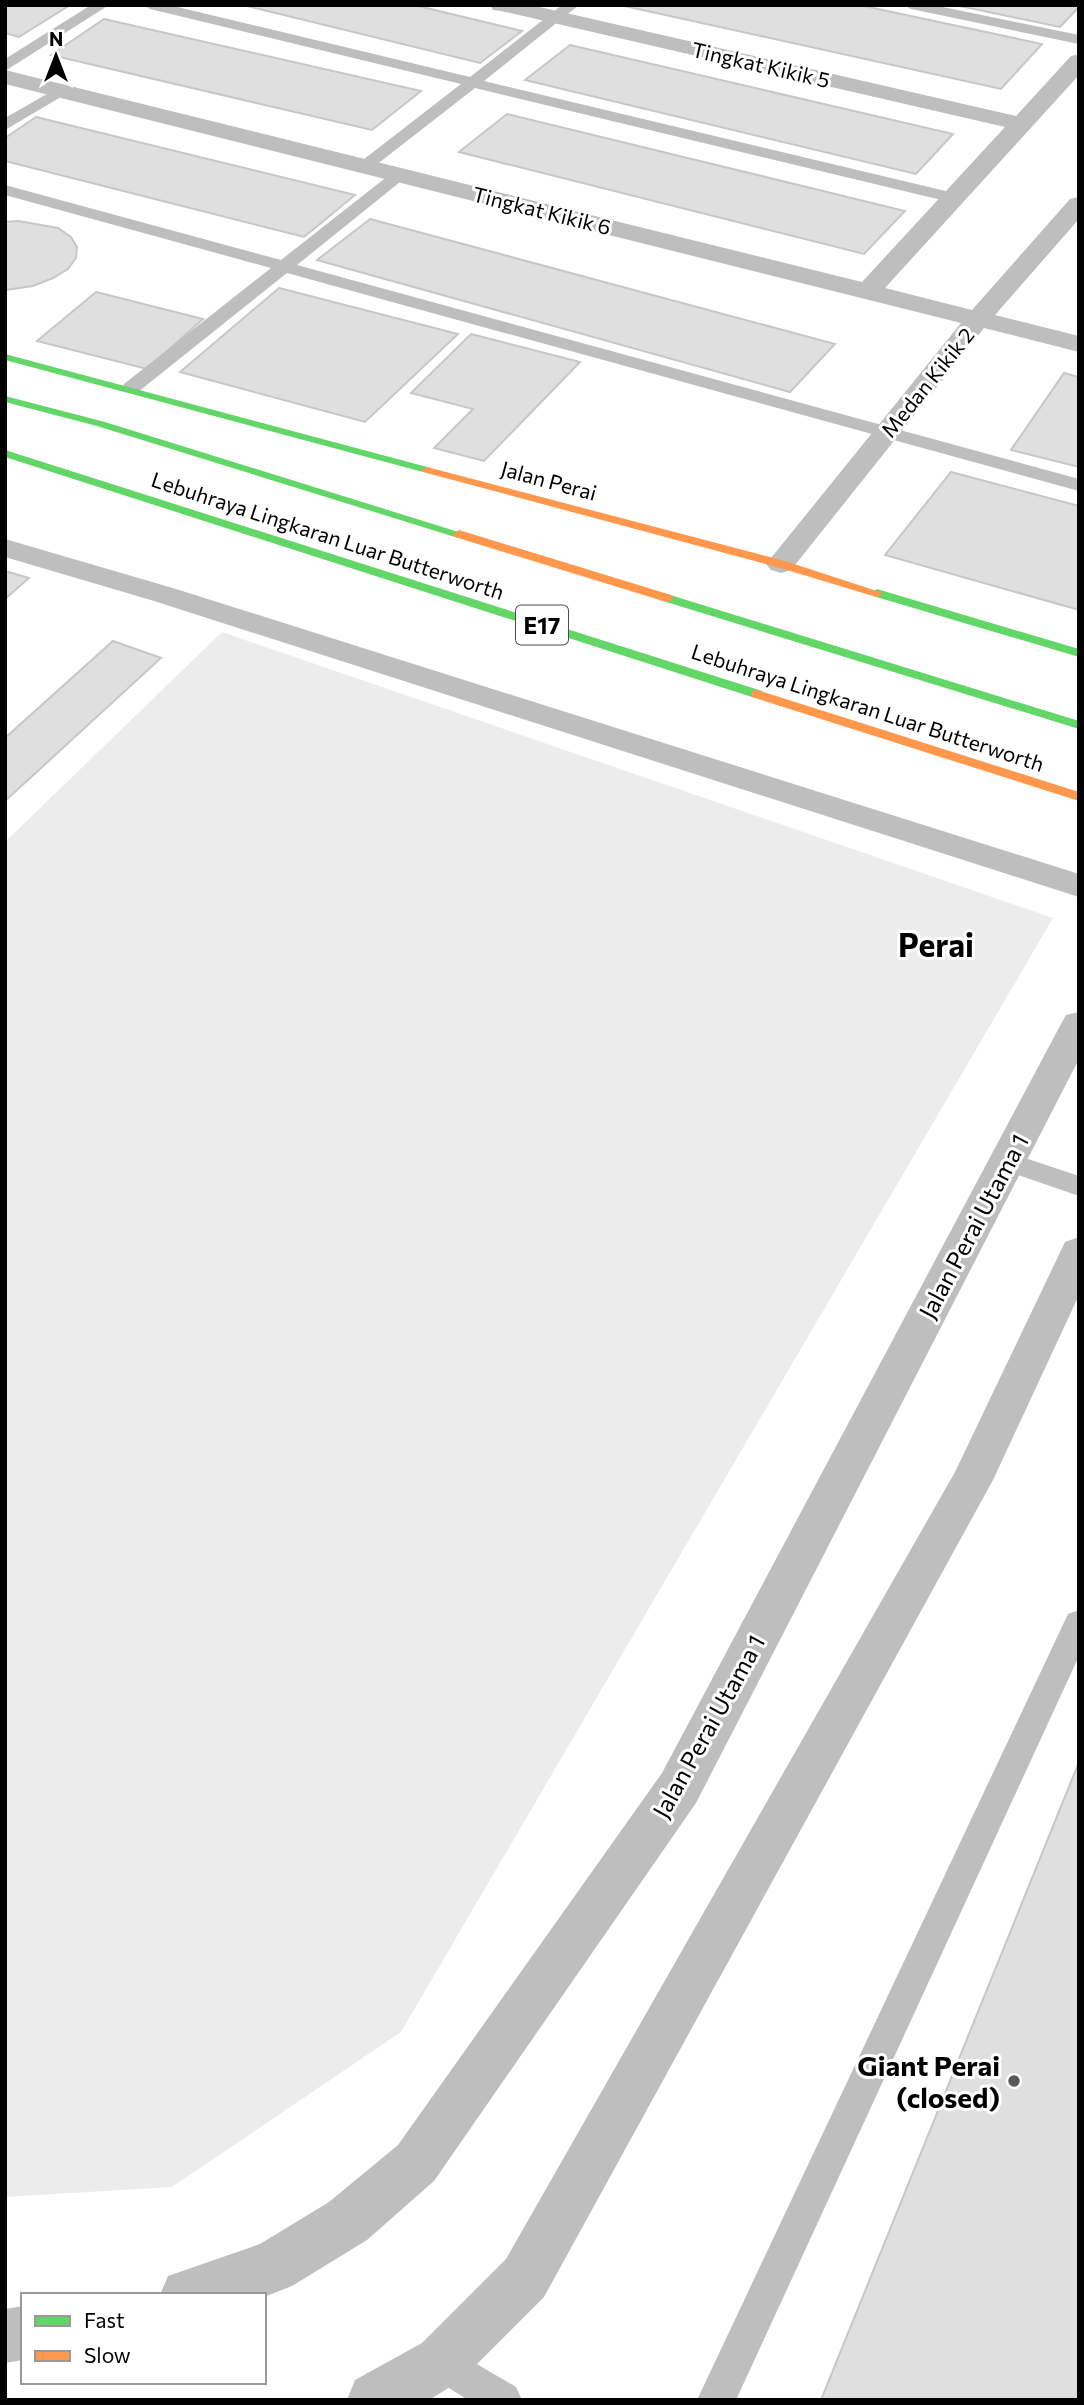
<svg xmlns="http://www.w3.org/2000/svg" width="1084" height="2405" viewBox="0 0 1084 2405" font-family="Commissioner,sans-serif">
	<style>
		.green { fill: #ececec }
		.building { fill: #dfdfdf; stroke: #c7c7c7; stroke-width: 2 }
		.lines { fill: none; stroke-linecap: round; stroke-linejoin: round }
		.lane { fill: #bebebe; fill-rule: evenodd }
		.street { fill: #bebebe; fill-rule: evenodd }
		.fast { fill: #63d668; fill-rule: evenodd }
		.slow { fill: #ff974d; fill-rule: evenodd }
		.poi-dot { fill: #595959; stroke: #fff; stroke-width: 2.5 }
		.labels { text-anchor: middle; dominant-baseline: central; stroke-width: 6; stroke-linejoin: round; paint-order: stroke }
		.far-street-label { font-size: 21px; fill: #000; stroke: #fff }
		.shield { fill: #fff; stroke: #4c4c4c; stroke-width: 2 }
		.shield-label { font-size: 23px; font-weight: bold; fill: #000 }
		.street-label { font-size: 24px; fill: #000; stroke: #fff }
		.near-poi-label { font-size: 28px; font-weight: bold; fill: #000; stroke: #fff; text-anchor: end }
		.district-label { font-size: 32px; font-weight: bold; fill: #000; stroke: #fff }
	</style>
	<rect width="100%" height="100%" fill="#fff"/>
	<path class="green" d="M 222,632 L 1053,918 L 401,2032 L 172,2187 L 5,2197 L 5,842 Z"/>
	<g class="building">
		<path d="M 5,5 L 70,5 L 19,37 L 5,33 Z"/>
		<path d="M 243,5 L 414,5 L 522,31 L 480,63 Z"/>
		<path d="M 620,5 L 859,5 L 1042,44 L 1001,89 Z"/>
		<path d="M 955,5 L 1079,5 L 1079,7 L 1060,27 Z"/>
		<path d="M 104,19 L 421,91 L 372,130 L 51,55 Z"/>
		<path d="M 570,45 L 953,134 L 916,174 L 525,80 Z"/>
		<path d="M 507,114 L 905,211 L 864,254 L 459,152 Z"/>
		<path d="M 36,117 L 355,195 L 304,237 L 5,161 L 5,138 Z"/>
		<path d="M 370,219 L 835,344 L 790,392 L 317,260 Z"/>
		<path d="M 18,221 L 58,228 L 71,237 L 77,247 L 76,258 L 68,269 L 53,278 L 33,286 L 5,290 L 5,222 Z"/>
		<path d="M 279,288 L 458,334 L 365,422 L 180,372 Z"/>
		<path d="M 96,292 L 203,319 L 147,369 L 37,341 Z"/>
		<path d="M 471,334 L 580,362 L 484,461 L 434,448 L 473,409 L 411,393 Z"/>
		<path d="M 1064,373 L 1079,377 L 1079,467 L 1011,450 Z"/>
		<path d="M 951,472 L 1079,506 L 1079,610 L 885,555 Z"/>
		<path d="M 5,571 L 29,578 L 5,599 Z"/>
		<path d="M 113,641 L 161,658 L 5,801 L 5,738 Z"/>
		<path d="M 1079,1762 L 1079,2400 L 821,2400 Z"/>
	</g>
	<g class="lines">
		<g class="lane">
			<path d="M 91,5 L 109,5 L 5,71 L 5,59 Z"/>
			<path d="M 143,5 L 169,5 L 470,77 L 562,5 L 579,5 L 484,81 L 954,193 L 962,198 L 954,203 L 475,88 L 371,169 L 359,169 L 357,166 L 359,163 L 461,84 L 150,9 Z"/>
			<path d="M 904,5 L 933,5 L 1079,35 L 1079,44 L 911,9 Z"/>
			<path d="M 61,86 L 66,88 L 69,91 L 66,94 L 5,130 L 5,118 Z"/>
			<path d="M 399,170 L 407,175 L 405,178 L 297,265 L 1079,479 L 1079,491 L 287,273 L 138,392 L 124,392 L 122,388 L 124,384 L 271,268 L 5,195 L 5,185 L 281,260 L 393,172 Z"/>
			<path d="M 1007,1152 L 1079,1176 L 1079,1196 L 998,1168 L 994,1161 L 998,1154 Z"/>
			<path d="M 1079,1610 L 1079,1656 L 736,2400 L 697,2400 L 1068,1614 Z"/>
			<path d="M 441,2343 L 516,2387 L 522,2400 L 468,2400 L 428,2375 L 422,2362 L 428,2349 Z"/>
		</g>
		<g class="street">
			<path d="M 490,5 L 531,5 L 1016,116 L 1071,56 L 1079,54 L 1079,75 L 885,288 L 972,310 L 1070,199 L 1079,197 L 1079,219 L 995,315 L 1079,336 L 1079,352 L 984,328 L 791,570 L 781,573 L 771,570 L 766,564 L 771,558 L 961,323 L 5,84 L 5,70 L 862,282 L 1005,127 L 501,11 L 493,10 Z"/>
			<path d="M 5,539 L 176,589 L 1079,874 L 1079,897 L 154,601 L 5,557 Z"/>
			<path d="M 1079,1012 L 1079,1059 L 696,1803 L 434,2181 L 367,2240 L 292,2286 L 264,2297 L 160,2295 L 168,2276 L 260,2244 L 329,2202 L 398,2145 L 662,1773 L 1061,1024 L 1066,1015 Z"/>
			<path d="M 1079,1237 L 1079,1295 L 993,1480 L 544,2297 L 460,2381 L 429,2400 L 347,2400 L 355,2380 L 422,2343 L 506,2259 L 955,1472 L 1065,1242 Z"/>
			<path d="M 23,2306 L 23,2360 L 5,2363 L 5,2309 Z"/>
		</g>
		<g class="fast">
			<path d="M 5,354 L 431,468 L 433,470 L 423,472 L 5,360 Z"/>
			<path d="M 5,396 L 105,422 L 465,534 L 459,538 L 455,537 L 97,426 L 5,402 Z"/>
			<path d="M 5,450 L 762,691 L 763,694 L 757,698 L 752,697 L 5,457 Z"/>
			<path d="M 877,589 L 1079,649 L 1079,657 L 873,596 L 871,593 Z"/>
			<path d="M 667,594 L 1079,721 L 1079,729 L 663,601 L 661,598 Z"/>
		</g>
		<g class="slow">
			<path d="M 427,467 L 785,561 L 883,593 L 877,597 L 873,596 L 777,567 L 423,472 L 421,470 Z"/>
			<path d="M 459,530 L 671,595 L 673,598 L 671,601 L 663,601 L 455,537 L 453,534 Z"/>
			<path d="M 757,690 L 1079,792 L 1079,801 L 752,697 L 752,691 Z"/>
		</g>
	</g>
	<circle class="poi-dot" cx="1014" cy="2081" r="7"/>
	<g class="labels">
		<g class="far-street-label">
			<text transform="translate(761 64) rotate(13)">Tingkat Kikik 5</text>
			<text transform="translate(542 210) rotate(14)">Tingkat Kikik 6</text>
			<text transform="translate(927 382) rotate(-51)">Medan Kikik 2</text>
			<text transform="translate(549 480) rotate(15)">Jalan Perai</text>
			<text transform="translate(328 535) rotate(18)">Lebuhraya Lingkaran Luar Butterworth</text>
			<text transform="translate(868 707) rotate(18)">Lebuhraya Lingkaran Luar Butterworth</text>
		</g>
		<rect class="shield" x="516" y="605.5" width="52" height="39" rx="5"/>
		<g class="shield-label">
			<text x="542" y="625">E17</text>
		</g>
		<g class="street-label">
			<text transform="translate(973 1226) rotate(-62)">Jalan Perai Utama 1</text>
			<text transform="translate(708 1726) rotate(-61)">Jalan Perai Utama 1</text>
		</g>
		<g class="near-poi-label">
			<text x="1000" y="2065">Giant Perai<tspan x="1000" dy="32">(closed)</tspan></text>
		</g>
		<g class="district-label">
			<text x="936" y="944">Perai</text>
		</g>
	</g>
	<rect width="1084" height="2405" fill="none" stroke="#000000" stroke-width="14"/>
	<rect x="21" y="2293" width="245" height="91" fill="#ffffff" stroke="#999999" stroke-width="2"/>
	<rect x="35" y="2316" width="35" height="10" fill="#63d668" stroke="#999999" stroke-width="2"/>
	<text x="84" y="2328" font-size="21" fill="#000000">Fast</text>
	<rect x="35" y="2351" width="35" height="10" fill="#ff974d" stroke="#999999" stroke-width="2"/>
	<text x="84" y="2363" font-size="21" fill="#000000">Slow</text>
	<g transform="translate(56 56)" stroke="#ffffff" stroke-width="5" paint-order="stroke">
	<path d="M0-5L12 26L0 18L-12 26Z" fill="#000000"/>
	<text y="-10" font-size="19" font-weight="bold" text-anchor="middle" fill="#000000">N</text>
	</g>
</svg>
